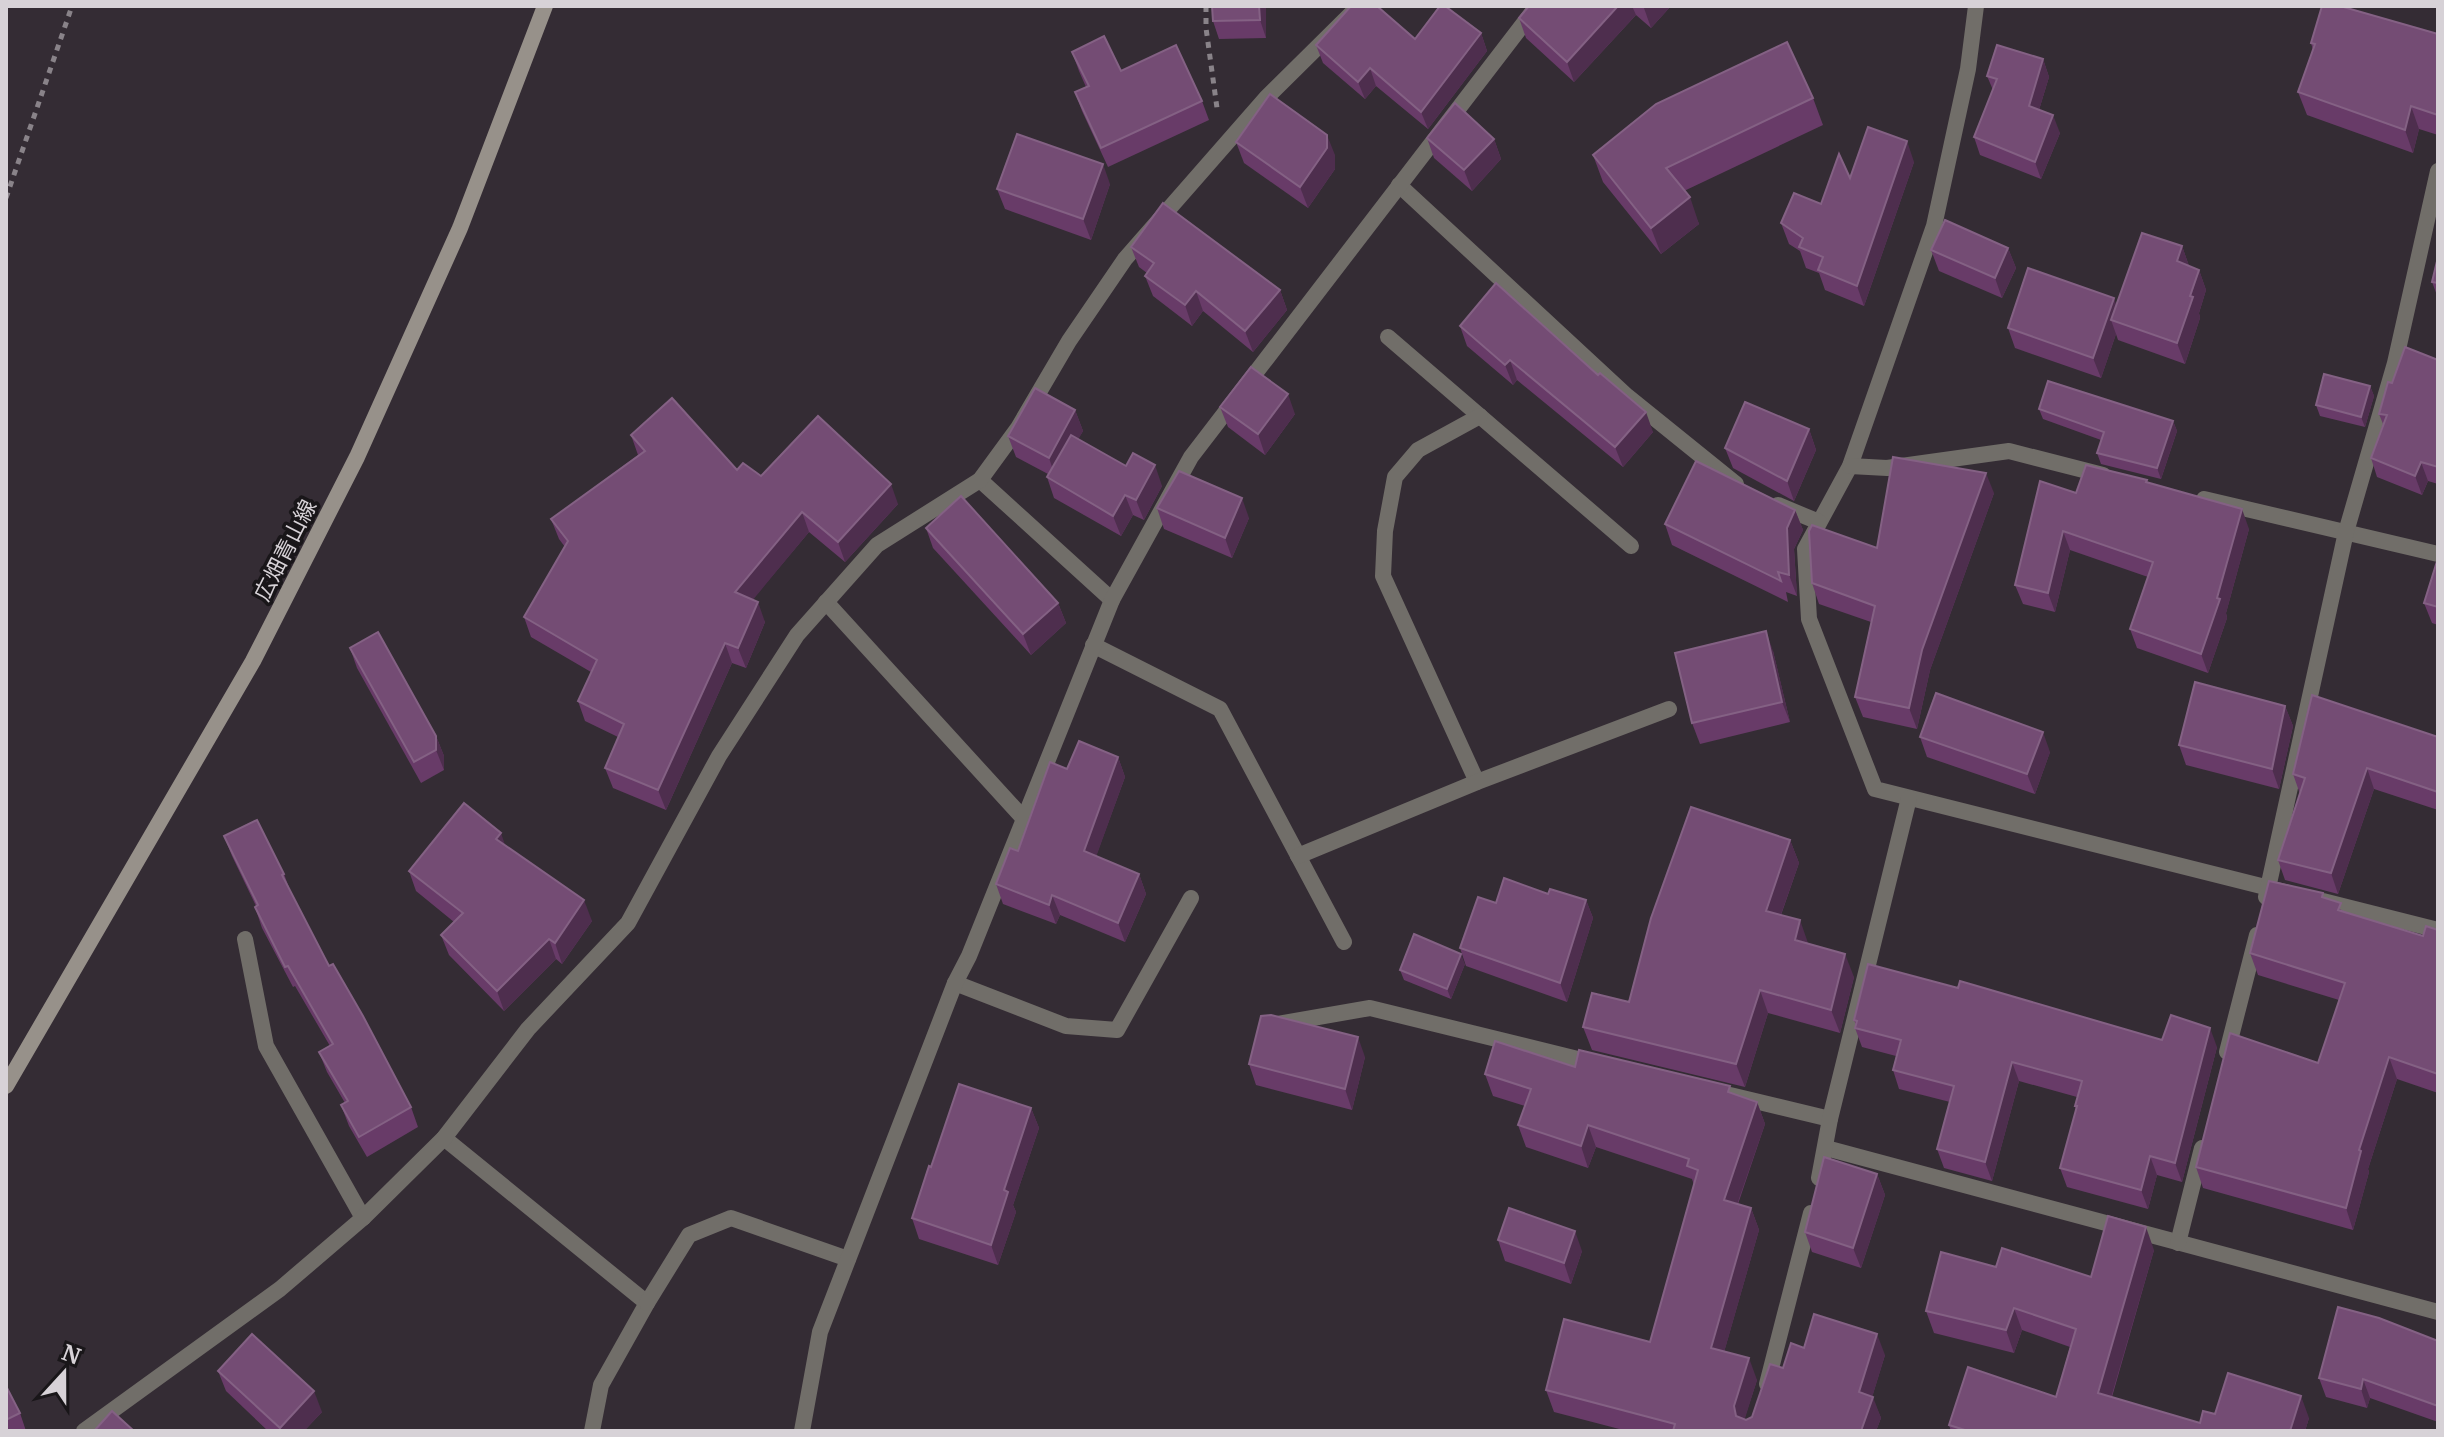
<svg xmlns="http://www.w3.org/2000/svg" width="2444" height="1437" viewBox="0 0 2444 1437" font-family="Merriweather,'Noto Sans JP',serif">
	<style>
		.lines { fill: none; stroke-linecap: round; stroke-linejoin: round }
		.path { stroke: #898389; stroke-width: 5; stroke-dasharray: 6 6; stroke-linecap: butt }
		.street { stroke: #716e69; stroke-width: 16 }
		.secondary { stroke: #97918a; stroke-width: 16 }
		.wall { fill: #683b68 }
		.shaded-wall { fill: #4e2e4e }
		.building { fill: #744c74; stroke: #846184; stroke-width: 2 }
		.labels { text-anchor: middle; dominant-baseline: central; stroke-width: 7; stroke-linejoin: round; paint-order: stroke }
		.street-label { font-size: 22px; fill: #d7d2d7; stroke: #191619 }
	</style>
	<rect width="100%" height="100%" fill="#342c34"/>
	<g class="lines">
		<g class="path">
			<path d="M 1206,6 L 1206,28 L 1217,108"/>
			<path d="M 6,198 L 72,6"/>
		</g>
		<g class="street">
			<path d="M 1976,6 L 1968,69 L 1934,226 L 1850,466 L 1805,549 L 1809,619 L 1875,789 L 2289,893"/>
			<path d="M 1399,185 L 1627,396 L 1736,484"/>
			<path d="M 1388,337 L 1631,546"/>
			<path d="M 1850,466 L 1887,468 L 2009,451 L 2103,475"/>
			<path d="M 980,480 L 1112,600"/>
			<path d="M 2204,499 L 2438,554"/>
			<path d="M 1778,505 L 1819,522"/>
			<path d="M 826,602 L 1024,819"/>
			<path d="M 1093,645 L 1220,709 L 1344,942"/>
			<path d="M 1477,782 L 1383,576 L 1385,531 L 1395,477 L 1418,450 L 1480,416"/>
			<path d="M 1298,856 L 1477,782 L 1669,709"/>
			<path d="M 2266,897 L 2346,532 L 2395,363 L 2438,171"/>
			<path d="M 2323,901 L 2438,930"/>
			<path d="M 245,939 L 266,1046 L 363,1218"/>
			<path d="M 955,983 L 1066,1026 L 1117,1030 L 1191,898"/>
			<path d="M 1278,1024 L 1370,1008 L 1598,1064"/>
			<path d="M 2227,1052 L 2257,935"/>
			<path d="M 1730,1095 L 1830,1119"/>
			<path d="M 444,1138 L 647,1303 L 601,1385 L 592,1431"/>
			<path d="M 1826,1148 L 2438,1312"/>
			<path d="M 1819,1178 L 1830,1119 L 1909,798"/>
			<path d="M 2178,1243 L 2202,1148"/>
			<path d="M 647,1303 L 689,1235 L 731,1218 L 848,1259"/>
			<path d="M 1767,1384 L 1811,1213"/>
			<path d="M 84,1431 L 280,1289 L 363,1218 L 444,1138 L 528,1029 L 628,923 L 719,756 L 797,635 L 877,545 L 980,480 L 1018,428 L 1069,341 L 1125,259 L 1266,98 L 1359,6"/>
			<path d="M 802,1431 L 820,1332 L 955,983 L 969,956 L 1112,600 L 1191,457 L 1537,6"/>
		</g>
		<path class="secondary" d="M 6,1086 L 253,661 L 357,457 L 460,228 L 545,6"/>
	</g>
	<g class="wall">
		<path d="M 1212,6 L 1266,6 L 1266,38 L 1219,39 L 1213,21 Z"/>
		<path d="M 1529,6 L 1671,6 L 1651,28 L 1636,15 L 1574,82 L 1526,38 L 1519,18 Z"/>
		<path d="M 1481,33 L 1487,51 L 1428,129 L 1376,86 L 1365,99 L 1323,63 L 1316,45 Z"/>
		<path d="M 2438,34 L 2438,135 L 2419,129 L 2413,153 L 2307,115 L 2298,92 L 2313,50 L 2311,43 Z"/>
		<path d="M 1072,52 L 1202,101 L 1209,120 L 1108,167 L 1082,111 L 1075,92 L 1086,87 L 1079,71 Z"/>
		<path d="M 2043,59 L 2049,77 L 2039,110 L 2060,133 L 2041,179 L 1980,155 L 1974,137 L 1993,90 L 1987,76 Z"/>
		<path d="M 1813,98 L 1823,125 L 1684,191 L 1699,224 L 1661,254 L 1603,182 L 1593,155 Z"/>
		<path d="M 1427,138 L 1494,139 L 1501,159 L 1472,191 L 1434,158 Z"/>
		<path d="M 1236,142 L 1335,155 L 1335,169 L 1308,208 L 1244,163 Z"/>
		<path d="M 1914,162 L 1864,306 L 1825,290 L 1819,273 L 1806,268 L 1800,251 L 1789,244 L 1781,223 L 1821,204 L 1850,178 Z"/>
		<path d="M 1110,184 L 1091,240 L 1005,209 L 997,189 Z"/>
		<path d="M 2182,246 L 2189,266 L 2199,270 L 2206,290 L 2199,313 L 2200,318 L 2185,364 L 2118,340 L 2116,334 L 2101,378 L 2015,348 L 2008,328 L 2116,305 Z"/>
		<path d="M 1131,247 L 1280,290 L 1287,310 L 1253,352 L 1203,311 L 1192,326 L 1153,296 L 1145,276 L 1147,273 L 1139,267 Z"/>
		<path d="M 2008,248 L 2016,268 L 2002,298 L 1939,271 L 1931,250 Z"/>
		<path d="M 2438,257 L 2438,298 L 2432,282 Z"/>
		<path d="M 1460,326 L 1598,375 L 1653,432 L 1623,467 L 1517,380 L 1513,385 L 1467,346 Z"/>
		<path d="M 2438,360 L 2438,484 L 2428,481 L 2422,495 L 2377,477 L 2371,458 L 2383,424 L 2379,414 L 2392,383 Z"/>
		<path d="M 2370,386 L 2374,396 L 2365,427 L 2320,416 L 2316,405 Z"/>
		<path d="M 1220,407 L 1295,414 L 1265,455 L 1228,427 Z"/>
		<path d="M 2039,409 L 2173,421 L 2177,431 L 2161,479 L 2101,464 L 2097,453 L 2101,440 L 2043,419 Z"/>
		<path d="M 1075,410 L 1083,431 L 1078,439 L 1162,486 L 1144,520 L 1133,515 L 1121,536 L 1054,498 L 1047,477 L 1048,474 L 1016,457 L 1008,436 Z"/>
		<path d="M 1809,429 L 1816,450 L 1794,501 L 1733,468 L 1725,448 Z"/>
		<path d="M 631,435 L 761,476 L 898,504 L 845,562 L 809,532 L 752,600 L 765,622 L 746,668 L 732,663 L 666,810 L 613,788 L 605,768 L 618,737 L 585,721 L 578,701 L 591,672 L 531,637 L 524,617 L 565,547 L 559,539 L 551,519 L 638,455 Z"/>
		<path d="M 2147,480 L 2148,483 L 2249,529 L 2226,613 L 2227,618 L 2208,673 L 2137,648 L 2130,629 L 2148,577 L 2070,550 L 2055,612 L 2023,604 L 2015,585 L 2076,493 Z"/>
		<path d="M 1994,493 L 1930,670 L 1917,729 L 1863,717 L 1855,697 L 1871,622 L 1819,604 L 1812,583 L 1877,548 Z"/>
		<path d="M 1157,508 L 1249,518 L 1232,558 L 1164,529 Z"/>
		<path d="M 1795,510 L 1803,530 L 1794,549 L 1797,596 L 1786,592 L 1788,602 L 1672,545 L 1665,524 Z"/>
		<path d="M 926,528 L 1058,603 L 1066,623 L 1031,655 L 933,548 Z"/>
		<path d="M 2438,558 L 2438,625 L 2432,623 L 2424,603 Z"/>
		<path d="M 350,648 L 436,736 L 444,756 L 444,770 L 421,783 L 357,668 Z"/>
		<path d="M 1773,651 L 1790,722 L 1700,744 L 1692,723 Z"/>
		<path d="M 2285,706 L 2293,726 L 2279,789 L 2186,765 L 2179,745 Z"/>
		<path d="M 1920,737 L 2050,752 L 2035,794 L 1927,757 Z"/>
		<path d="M 2438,737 L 2438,810 L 2374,789 L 2338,894 L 2285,880 L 2278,860 L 2300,794 L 2293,774 Z"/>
		<path d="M 1118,757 L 1125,777 L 1096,856 L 1139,874 L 1146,894 L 1125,942 L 1060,915 L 1056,924 L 1003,904 L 996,884 L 1018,851 L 1067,769 Z"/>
		<path d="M 224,836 L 284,874 L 291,893 L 329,966 L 411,1107 L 418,1127 L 367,1157 L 349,1126 L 341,1105 L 345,1103 L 327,1072 L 319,1052 L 330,1046 L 295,986 L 293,987 L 262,928 L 255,907 L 256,906 L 232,856 Z"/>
		<path d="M 1790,840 L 1799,863 L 1781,915 L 1808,943 L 1854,977 L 1840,1033 L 1768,1013 L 1745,1087 L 1592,1050 L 1583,1027 L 1629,1002 Z"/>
		<path d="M 505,846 L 592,921 L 562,964 L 556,959 L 504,1011 L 449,955 L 441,935 L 454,922 L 416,891 L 409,871 Z"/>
		<path d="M 1548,894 L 1586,900 L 1593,918 L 1567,1002 L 1466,966 L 1460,948 L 1496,903 Z"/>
		<path d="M 2325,898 L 2344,912 L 2423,936 L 2438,930 L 2438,1093 L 2397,1079 L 2368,1169 L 2369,1172 L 2353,1230 L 2203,1188 L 2196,1167 L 2318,1063 L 2339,1000 L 2258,975 L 2250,953 Z"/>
		<path d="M 1465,964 L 1451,999 L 1404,980 L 1400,970 Z"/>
		<path d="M 1958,988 L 2162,1040 L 2217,1047 L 2182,1182 L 2157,1175 L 2148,1209 L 2067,1187 L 2060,1168 L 2076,1110 L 2075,1106 L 2077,1097 L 2019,1081 L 1992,1181 L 1944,1168 L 1937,1149 L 1950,1102 L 1899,1089 L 1893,1070 L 1896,1056 L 1862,1047 L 1855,1028 L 1856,1025 L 1854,1020 Z"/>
		<path d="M 1365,1057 L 1352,1110 L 1256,1085 L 1249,1064 Z"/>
		<path d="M 1575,1067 L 1733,1094 L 1757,1102 L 1765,1124 L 1738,1204 L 1751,1208 L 1759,1230 L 1724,1352 L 1757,1380 L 1744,1420 L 1746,1420 L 1752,1417 L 1783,1368 L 1804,1348 L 1885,1355 L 1872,1397 L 1881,1418 L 1876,1431 L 1627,1431 L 1554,1412 L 1546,1390 L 1650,1342 L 1694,1185 L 1692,1179 L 1596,1147 L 1588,1168 L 1526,1147 L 1518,1125 L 1525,1106 L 1493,1096 L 1485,1074 Z"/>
		<path d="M 1031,1108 L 1039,1128 L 1013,1205 L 1016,1212 L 998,1265 L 919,1239 L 912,1218 Z"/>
		<path d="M 1877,1174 L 1885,1195 L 1861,1268 L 1812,1252 L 1805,1232 Z"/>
		<path d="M 1498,1240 L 1582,1251 L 1571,1284 L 1505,1261 Z"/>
		<path d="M 2154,1250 L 2112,1397 L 2200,1423 L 2215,1414 L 2309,1418 L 2305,1431 L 1951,1431 L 1949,1425 L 2056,1397 L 2070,1347 L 2022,1330 L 2014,1353 L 1934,1333 L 1926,1311 L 1996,1267 L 2091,1277 Z"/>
		<path d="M 2438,1341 L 2438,1422 L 2370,1398 L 2367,1408 L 2326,1397 L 2319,1378 Z"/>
		<path d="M 218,1371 L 322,1412 L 304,1431 L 268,1431 L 226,1391 Z"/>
		<path d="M 6,1386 L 20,1413 L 26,1431 L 6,1431 Z"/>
	</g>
	<g class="shaded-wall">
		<path d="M 1259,6 L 1266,6 L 1266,38 L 1260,20 Z"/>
		<path d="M 1618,6 L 1632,6 L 1636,15 L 1574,82 L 1567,62 Z"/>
		<path d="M 1646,6 L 1671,6 L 1651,28 L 1644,8 Z"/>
		<path d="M 1481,33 L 1487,51 L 1428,129 L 1421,112 Z"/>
		<path d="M 2043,59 L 2049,77 L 2035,123 L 2029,106 Z"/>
		<path d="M 1370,68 L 1376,86 L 1365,99 L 1358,82 Z"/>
		<path d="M 2411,106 L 2419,129 L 2413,153 L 2405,130 Z"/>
		<path d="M 2053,115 L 2060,133 L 2041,179 L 2035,162 Z"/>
		<path d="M 1327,135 L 1335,155 L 1335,169 L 1308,208 L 1300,187 Z"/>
		<path d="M 1494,139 L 1501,159 L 1472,191 L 1464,170 Z"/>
		<path d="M 1907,141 L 1914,162 L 1864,306 L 1857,286 Z"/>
		<path d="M 1103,164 L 1110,184 L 1091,240 L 1083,219 Z"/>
		<path d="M 1690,197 L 1699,224 L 1661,254 L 1651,228 Z"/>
		<path d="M 2182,246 L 2189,266 L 2177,261 Z"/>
		<path d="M 2008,248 L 2016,268 L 2002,298 L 1995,278 Z"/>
		<path d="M 2199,270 L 2206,290 L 2199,313 L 2200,318 L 2185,364 L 2177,343 Z"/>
		<path d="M 1280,290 L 1287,310 L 1253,352 L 1245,331 Z"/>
		<path d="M 1196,291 L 1203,311 L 1192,326 L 1185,305 Z"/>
		<path d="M 2114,298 L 2121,319 L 2111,320 L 2116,334 L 2101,378 L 2093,358 Z"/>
		<path d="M 1510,360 L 1517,380 L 1513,385 L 1505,365 Z"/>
		<path d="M 2370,386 L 2374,396 L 2365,427 L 2361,417 Z"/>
		<path d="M 1288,394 L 1295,414 L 1265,455 L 1258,434 Z"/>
		<path d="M 1075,410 L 1083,431 L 1056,479 L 1049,458 Z"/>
		<path d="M 1646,412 L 1653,432 L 1623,467 L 1615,447 Z"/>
		<path d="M 2173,421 L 2177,431 L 2161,479 L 2157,468 Z"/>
		<path d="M 1809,429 L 1816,450 L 1794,501 L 1787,481 Z"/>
		<path d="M 2421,462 L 2428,481 L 2422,495 L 2415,476 Z"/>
		<path d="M 1155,465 L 1162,486 L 1144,520 L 1136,500 Z"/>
		<path d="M 1986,473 L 1994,493 L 1930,670 L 1917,729 L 1909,708 L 1922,650 Z"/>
		<path d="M 891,484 L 898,504 L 845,562 L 838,542 Z"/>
		<path d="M 1125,495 L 1133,515 L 1121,536 L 1113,516 Z"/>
		<path d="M 1242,498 L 1249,518 L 1232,558 L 1225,538 Z"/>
		<path d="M 2242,509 L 2249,529 L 2226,613 L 2227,618 L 2208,673 L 2201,654 Z"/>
		<path d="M 1795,510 L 1803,530 L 1794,549 L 1797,596 L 1789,575 L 1787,528 Z"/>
		<path d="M 802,512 L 809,532 L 742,613 L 735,592 Z"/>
		<path d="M 2063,531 L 2070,550 L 2055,612 L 2048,593 Z"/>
		<path d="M 758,602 L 765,622 L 746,668 L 738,648 Z"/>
		<path d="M 1058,603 L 1066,623 L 1031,655 L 1023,634 Z"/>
		<path d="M 1766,631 L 1773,651 L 1790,722 L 1782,702 Z"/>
		<path d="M 725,643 L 732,663 L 666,810 L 658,790 Z"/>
		<path d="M 2285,706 L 2293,726 L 2279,789 L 2272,769 Z"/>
		<path d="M 2043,732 L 2050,752 L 2035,794 L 2027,774 Z"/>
		<path d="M 436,736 L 444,756 L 444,770 L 436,750 Z"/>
		<path d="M 1118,757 L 1125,777 L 1091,871 L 1084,851 Z"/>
		<path d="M 2367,768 L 2374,789 L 2338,894 L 2331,873 Z"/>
		<path d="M 501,833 L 508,854 L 496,839 Z"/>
		<path d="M 1790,840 L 1799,863 L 1774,934 L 1766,911 Z"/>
		<path d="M 1139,874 L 1146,894 L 1125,942 L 1118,923 Z"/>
		<path d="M 1052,895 L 1060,915 L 1056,924 L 1049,905 Z"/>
		<path d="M 584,900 L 592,921 L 562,964 L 555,943 Z"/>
		<path d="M 1586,900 L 1593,918 L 1567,1002 L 1560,983 Z"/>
		<path d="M 1800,920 L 1808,943 L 1795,940 Z"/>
		<path d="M 549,939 L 556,959 L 504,1011 L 497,991 Z"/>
		<path d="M 1461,954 L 1465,964 L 1451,999 L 1447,989 Z"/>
		<path d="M 1845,954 L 1854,977 L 1840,1033 L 1831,1010 Z"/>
		<path d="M 1760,990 L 1768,1013 L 1745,1087 L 1736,1064 Z"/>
		<path d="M 2210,1028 L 2217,1047 L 2182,1182 L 2175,1163 Z"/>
		<path d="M 1358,1037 L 1365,1057 L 1352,1110 L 1345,1089 Z"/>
		<path d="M 2389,1057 L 2397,1079 L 2368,1169 L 2369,1172 L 2353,1230 L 2346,1208 L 2359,1150 Z"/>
		<path d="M 2012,1062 L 2019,1081 L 1992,1181 L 1985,1162 Z"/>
		<path d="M 1757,1102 L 1765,1124 L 1731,1222 L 1724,1200 Z"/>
		<path d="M 1031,1108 L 1039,1128 L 1013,1205 L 1016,1212 L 998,1265 L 991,1245 L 1004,1190 Z"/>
		<path d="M 1588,1125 L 1596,1147 L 1588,1168 L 1581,1146 Z"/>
		<path d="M 2150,1156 L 2157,1175 L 2148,1209 L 2141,1190 Z"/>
		<path d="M 1877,1174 L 1885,1195 L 1861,1268 L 1853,1248 Z"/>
		<path d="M 1751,1208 L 1759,1230 L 1719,1370 L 1711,1348 Z"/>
		<path d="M 2146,1227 L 2154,1250 L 2106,1415 L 2098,1393 Z"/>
		<path d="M 1575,1231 L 1582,1251 L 1571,1284 L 1564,1263 Z"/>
		<path d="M 2014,1308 L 2022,1330 L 2014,1353 L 2006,1330 Z"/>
		<path d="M 1877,1334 L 1885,1355 L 1867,1414 L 1859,1392 Z"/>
		<path d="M 1749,1358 L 1757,1380 L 1742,1428 L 1736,1416 L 1734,1406 Z"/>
		<path d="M 2363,1379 L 2370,1398 L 2367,1408 L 2361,1389 Z"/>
		<path d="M 314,1391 L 322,1412 L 304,1431 L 281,1431 L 280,1428 Z"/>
		<path d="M 2301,1396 L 2309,1418 L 2305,1431 L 2290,1431 Z"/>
		<path d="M 1873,1397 L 1881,1418 L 1876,1431 L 1861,1431 Z"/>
	</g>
	<g class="building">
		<path d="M 1212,6 L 1259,6 L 1260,20 L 1213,21 Z"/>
		<path d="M 1351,6 L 1377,6 L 1415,39 L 1440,6 L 1445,6 L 1481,33 L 1421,112 L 1370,68 L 1358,82 L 1316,45 Z"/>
		<path d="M 1529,6 L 1618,6 L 1567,62 L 1519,18 Z"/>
		<path d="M 2322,6 L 2340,6 L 2438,34 L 2438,115 L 2411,106 L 2405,130 L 2298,92 L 2315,44 L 2311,43 Z"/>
		<path d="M 1104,36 L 1121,71 L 1176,45 L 1202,101 L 1101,148 L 1075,92 L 1089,86 L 1072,52 Z"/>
		<path d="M 1787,42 L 1813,98 L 1666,168 L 1690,197 L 1651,228 L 1593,155 L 1656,104 Z"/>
		<path d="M 1997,45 L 2043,59 L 2029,106 L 2053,115 L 2035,162 L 1974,137 L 1997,79 L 1987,76 Z"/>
		<path d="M 1270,94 L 1327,135 L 1327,148 L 1300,187 L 1236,142 Z"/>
		<path d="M 1455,103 L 1494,139 L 1464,170 L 1427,138 Z"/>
		<path d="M 1868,127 L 1907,141 L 1857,286 L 1818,270 L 1823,257 L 1799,247 L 1803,238 L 1781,223 L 1794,193 L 1821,204 L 1839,154 L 1850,178 Z"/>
		<path d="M 1017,134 L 1103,164 L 1083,219 L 997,189 Z"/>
		<path d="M 1163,203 L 1280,290 L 1245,331 L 1196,291 L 1185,305 L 1145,276 L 1154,263 L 1131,247 Z"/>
		<path d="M 1945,220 L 2008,248 L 1995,278 L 1931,250 Z"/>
		<path d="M 2142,233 L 2182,246 L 2177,261 L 2199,270 L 2190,296 L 2193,297 L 2177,343 L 2111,320 Z"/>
		<path d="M 2438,257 L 2438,283 L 2432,282 Z"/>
		<path d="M 2028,268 L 2114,298 L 2093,358 L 2008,328 Z"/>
		<path d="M 1496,283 L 1598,375 L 1600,373 L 1646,412 L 1615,447 L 1510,360 L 1505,365 L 1460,326 Z"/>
		<path d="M 2405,347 L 2438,360 L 2438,467 L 2421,462 L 2415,476 L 2371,458 L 2387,415 L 2379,414 L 2388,382 L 2392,383 Z"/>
		<path d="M 1251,367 L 1288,394 L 1258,434 L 1220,407 Z"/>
		<path d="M 2324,374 L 2370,386 L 2361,417 L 2316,405 Z"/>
		<path d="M 2048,381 L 2173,421 L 2157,468 L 2097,453 L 2104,432 L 2039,409 Z"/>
		<path d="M 1035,388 L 1075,410 L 1049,458 L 1008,436 Z"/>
		<path d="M 672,398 L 737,470 L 743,463 L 761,476 L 818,416 L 891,484 L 838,542 L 802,512 L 735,592 L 758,602 L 738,648 L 725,643 L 658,790 L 605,768 L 624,724 L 578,701 L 597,660 L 524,617 L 568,541 L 551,519 L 645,451 L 631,435 Z"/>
		<path d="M 1745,402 L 1809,429 L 1787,481 L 1725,448 Z"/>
		<path d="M 1071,435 L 1126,466 L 1133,453 L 1155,465 L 1136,500 L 1125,495 L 1113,516 L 1047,477 Z"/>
		<path d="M 1893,457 L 1986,473 L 1922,650 L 1909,708 L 1855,697 L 1875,606 L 1812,583 L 1809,531 L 1812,525 L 1877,548 Z"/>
		<path d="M 1696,461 L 1795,510 L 1787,528 L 1789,575 L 1778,572 L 1781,581 L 1665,524 Z"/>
		<path d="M 2086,465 L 2147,480 L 2146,482 L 2242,509 L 2217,598 L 2220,599 L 2201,654 L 2130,629 L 2153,562 L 2063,531 L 2048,593 L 2015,585 L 2040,481 L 2076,493 Z"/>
		<path d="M 1179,471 L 1242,498 L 1225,538 L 1157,508 Z"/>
		<path d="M 961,496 L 1058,603 L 1023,634 L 926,528 Z"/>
		<path d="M 2438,558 L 2438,607 L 2424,603 Z"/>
		<path d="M 1766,631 L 1782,702 L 1692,723 L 1675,653 Z"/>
		<path d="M 378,632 L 436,736 L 436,750 L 414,762 L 350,648 Z"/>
		<path d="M 2195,682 L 2285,706 L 2272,769 L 2179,745 Z"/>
		<path d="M 1936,693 L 2043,732 L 2027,774 L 1920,737 Z"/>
		<path d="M 2312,695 L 2438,737 L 2438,792 L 2367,768 L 2331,873 L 2278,860 L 2305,778 L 2293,774 Z"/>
		<path d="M 1079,741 L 1118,757 L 1084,851 L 1139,874 L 1118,923 L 1052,895 L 1049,905 L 996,884 L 1010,848 L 1018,851 L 1050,762 L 1067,769 Z"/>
		<path d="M 464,803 L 501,833 L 496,839 L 584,900 L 555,943 L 549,939 L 497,991 L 441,935 L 463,913 L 409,871 Z"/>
		<path d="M 1691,807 L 1790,840 L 1766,911 L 1800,920 L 1795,940 L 1845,954 L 1831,1010 L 1760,990 L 1736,1064 L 1583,1027 L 1592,993 L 1629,1002 L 1651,918 Z"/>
		<path d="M 257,820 L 284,874 L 282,875 L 329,966 L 333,964 L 363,1016 L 411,1107 L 359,1137 L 341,1105 L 348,1101 L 319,1052 L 333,1044 L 288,966 L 285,967 L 255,907 L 258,905 L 224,836 Z"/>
		<path d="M 1504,878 L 1548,894 L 1550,889 L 1586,900 L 1560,983 L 1460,948 L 1478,897 L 1496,903 Z"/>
		<path d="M 2269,881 L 2323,893 L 2322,897 L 2341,903 L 2338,910 L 2423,936 L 2426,926 L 2438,930 L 2438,1074 L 2389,1057 L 2359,1150 L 2361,1151 L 2346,1208 L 2196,1167 L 2230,1033 L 2318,1063 L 2345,983 L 2250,953 Z"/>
		<path d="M 1414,934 L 1461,954 L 1447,989 L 1400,970 Z"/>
		<path d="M 1868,964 L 1958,988 L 1960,981 L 2162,1040 L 2171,1015 L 2210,1028 L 2175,1163 L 2150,1156 L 2141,1190 L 2060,1168 L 2077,1106 L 2075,1106 L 2082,1081 L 2012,1062 L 1985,1162 L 1937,1149 L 1954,1086 L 1893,1070 L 1901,1040 L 1855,1028 L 1857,1021 L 1854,1020 Z"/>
		<path d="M 1271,1015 L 1358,1037 L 1345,1089 L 1249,1064 L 1261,1016 Z"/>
		<path d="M 1495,1041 L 1575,1067 L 1579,1050 L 1730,1086 L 1728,1092 L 1757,1102 L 1724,1200 L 1751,1208 L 1711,1348 L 1749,1358 L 1734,1406 L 1736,1416 L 1746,1420 L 1752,1417 L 1770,1364 L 1783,1368 L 1791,1343 L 1804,1348 L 1814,1314 L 1877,1334 L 1859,1392 L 1873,1397 L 1861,1431 L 1673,1431 L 1675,1424 L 1546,1390 L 1564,1319 L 1650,1342 L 1698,1170 L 1687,1166 L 1689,1159 L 1588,1125 L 1581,1146 L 1518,1125 L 1531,1089 L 1485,1074 Z"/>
		<path d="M 959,1084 L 1031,1108 L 1004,1190 L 1008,1192 L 991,1245 L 912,1218 L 929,1166 L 931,1167 Z"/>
		<path d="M 1824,1157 L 1877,1174 L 1853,1248 L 1805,1232 Z"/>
		<path d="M 1509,1208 L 1575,1231 L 1564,1263 L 1498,1240 Z"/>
		<path d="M 2108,1216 L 2146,1227 L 2098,1393 L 2200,1423 L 2203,1411 L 2215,1414 L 2228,1373 L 2301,1396 L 2290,1431 L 1968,1431 L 1949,1425 L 1968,1367 L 2056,1397 L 2076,1329 L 2014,1308 L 2006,1330 L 1926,1311 L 1941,1252 L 1996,1267 L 2002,1248 L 2091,1277 Z"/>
		<path d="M 2338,1307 L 2379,1318 L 2438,1341 L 2438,1406 L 2363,1379 L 2361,1389 L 2319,1378 Z"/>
		<path d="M 252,1334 L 314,1391 L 280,1428 L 218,1371 Z"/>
		<path d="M 6,1386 L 20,1413 L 6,1420 Z"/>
		<path d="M 112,1411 L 134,1431 L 94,1431 Z"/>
	</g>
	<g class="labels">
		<g class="street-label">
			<text transform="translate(285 550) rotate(-63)">広畑青山線</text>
		</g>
	</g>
	<rect width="2444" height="1437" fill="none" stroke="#d7d2d7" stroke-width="16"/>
	<g transform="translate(64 1373) rotate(21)" stroke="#191619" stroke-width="6" paint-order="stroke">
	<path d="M0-6L14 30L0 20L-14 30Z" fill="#d7d2d7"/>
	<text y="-12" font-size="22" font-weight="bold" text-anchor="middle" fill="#d7d2d7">N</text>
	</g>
</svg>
